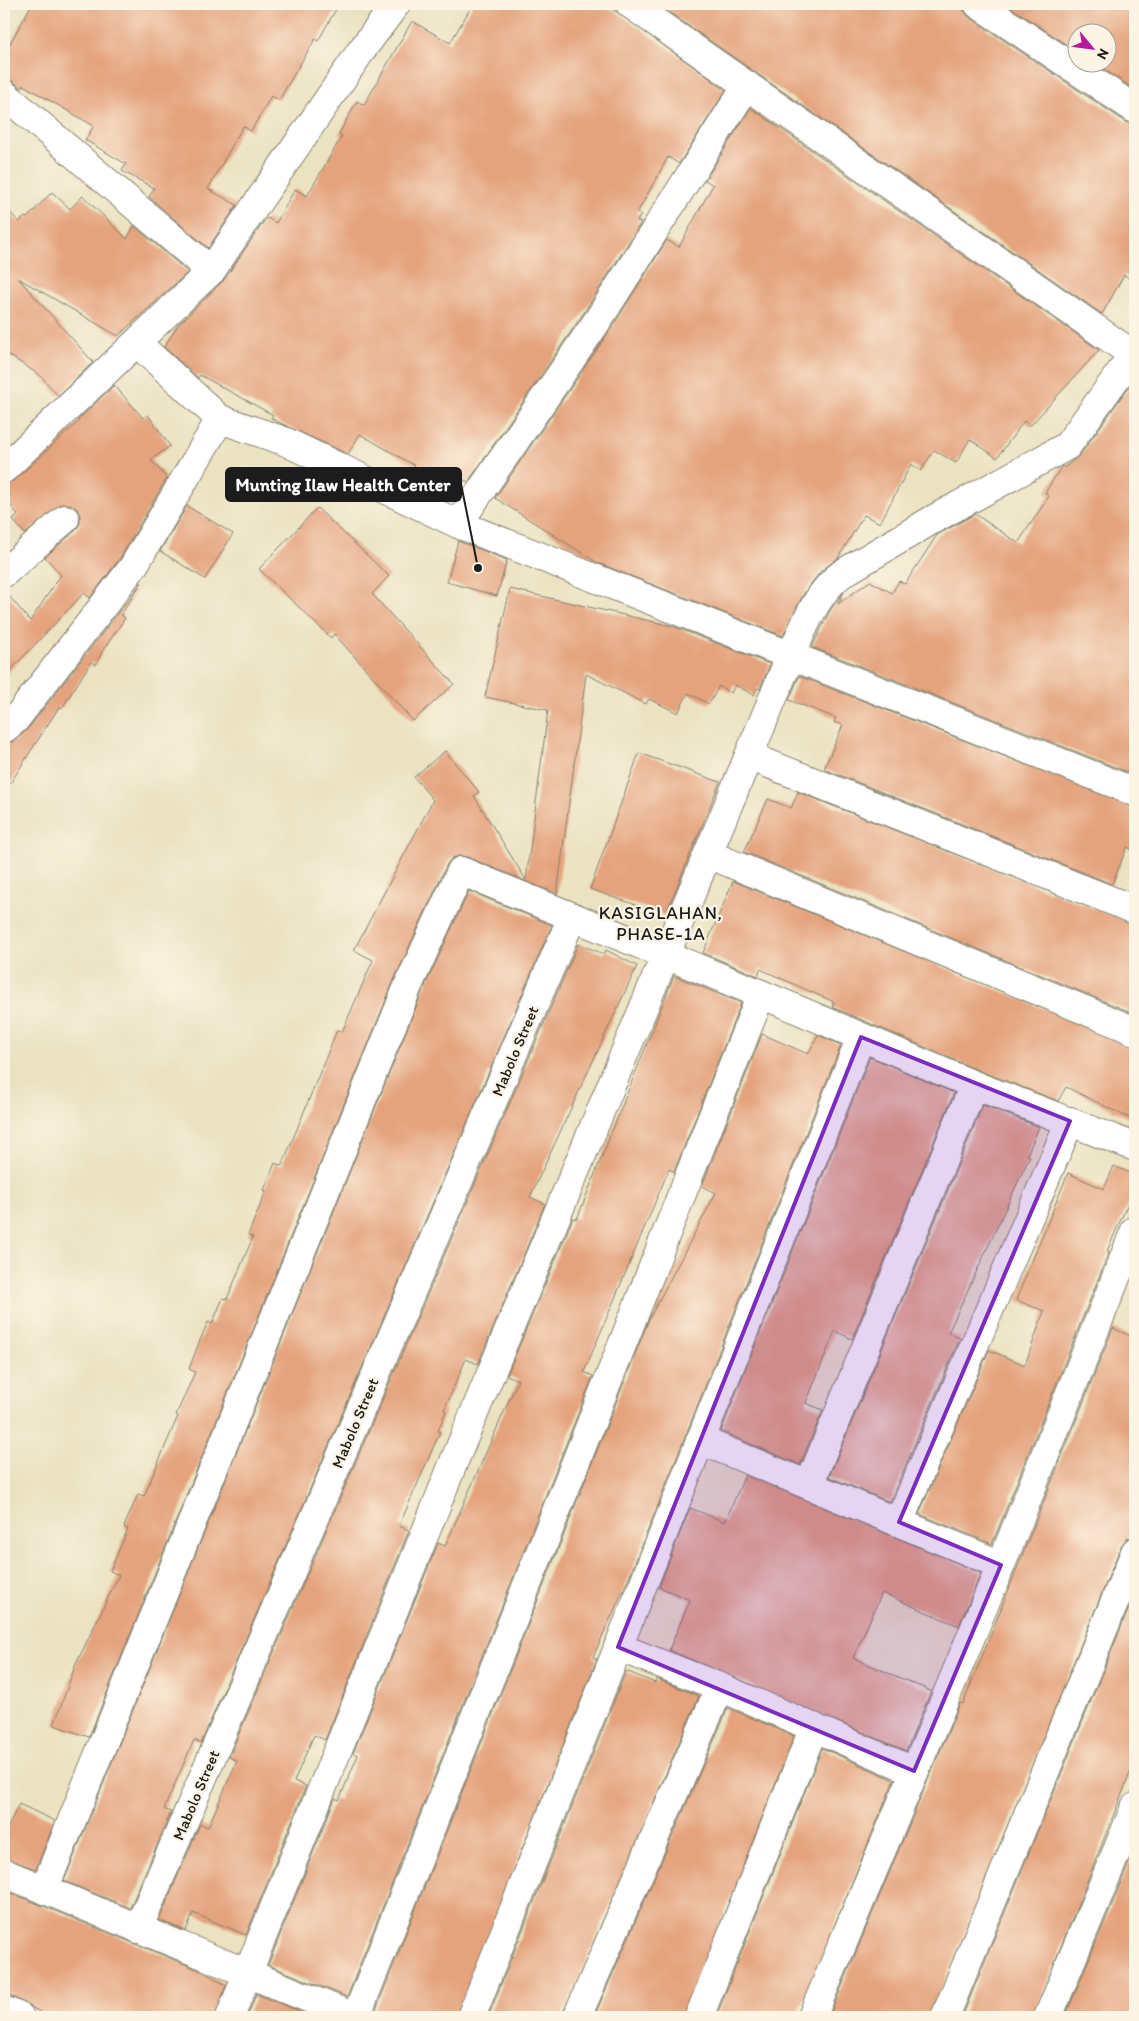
<svg xmlns="http://www.w3.org/2000/svg" width="1139" height="2021" viewBox="0 0 1139 2021" font-family="Itim,sans-serif">
	<style>
		.building { fill: #e4a37d }
		.lines { fill: none; stroke-linecap: round; stroke-linejoin: round }
		.minor-casing { stroke: #847f6e; stroke-width: 30 }
		.minor { stroke: #fff; stroke-width: 28 }
		.marked { fill: #7b2cbf; fill-opacity: 0.2; stroke: #7b2cbf; stroke-width: 4; stroke-linejoin: round }
		.labels { text-anchor: middle; dominant-baseline: central; stroke-width: 4.5; stroke-linejoin: round; paint-order: stroke }
		.street-label { font-size: 16px; fill: #1c1c1c; stroke: #fcf5e5 }
		.neighbourhood-label { font-size: 18px; letter-spacing: 1px; fill: #1c1c1c; stroke: #fcf5e5 }
		.leader { fill: none; stroke: #1c1c1c; stroke-width: 2 }
		.callout-dot { fill: #1c1c1c; stroke: #fcf5e5; stroke-width: 2 }
		.callout { fill: #1c1c1c; stroke: #1c1c1c; stroke-width: 2 }
		.callout-label { font-size: 18px; text-anchor: middle; font-weight: bold; fill: #fff }
	</style>
	<rect width="100%" height="100%" fill="#fcf5e5"/>
	<filter id="ink" filterUnits="userSpaceOnUse"><feTurbulence type="fractalNoise" baseFrequency=".02" numOctaves="2"/><feDisplacementMap in="SourceGraphic" scale="10" xChannelSelector="R" yChannelSelector="G"/><feConvolveMatrix kernelMatrix="1 2 1 2 8 2 1 2 1" color-interpolation-filters="sRGB"/></filter>
	<filter id="wash" filterUnits="userSpaceOnUse"><feTurbulence type="fractalNoise" baseFrequency=".0096" numOctaves="4" result="noise"/><feDisplacementMap in="SourceGraphic" scale="20" xChannelSelector="R" yChannelSelector="G"/><feGaussianBlur stdDeviation="1.12" result="paint"/><feColorMatrix in="noise" values="0 0 0 0 0 0 0 0 0 0 0 0 0 0 0 0 0 1.4 0 .05"/><feComposite in="paint" operator="in"/></filter>
	<g filter="url(#wash)">
		<rect width="100%" height="100%" fill="#ebe2c1"/>
		<g id="blocks">
			<g class="building">
				<path d="M 32,4 L 339,4 L 318,41 L 315,39 L 279,100 L 271,96 L 251,131 L 243,126 L 208,189 L 237,205 L 208,248 L 149,197 L 154,188 L 122,171 L 126,164 L 85,140 L 94,126 L 23,85 L 21,88 L 14,82 L 4,79 L 4,54 Z"/>
				<path d="M 473,4 L 601,4 L 617,12 L 726,90 L 679,164 L 668,157 L 637,213 L 641,215 L 637,221 L 641,223 L 585,311 L 468,482 L 465,480 L 452,502 L 409,477 L 415,466 L 360,434 L 348,454 L 278,422 L 271,418 L 273,415 L 200,375 L 198,378 L 164,347 L 178,325 L 224,280 L 265,220 L 267,218 L 276,223 L 295,189 L 307,196 L 342,136 L 339,134 L 357,101 L 364,105 L 412,21 L 450,43 Z"/>
				<path d="M 657,4 L 962,4 L 964,11 L 969,17 L 1126,122 L 1135,124 L 1135,282 L 1124,275 L 1102,314 Z"/>
				<path d="M 1006,4 L 1135,4 L 1135,90 L 1094,62 L 1106,62 L 1106,32 L 1076,32 L 1076,51 Z"/>
				<path d="M 751,108 L 1099,350 L 1030,426 L 1024,421 L 997,458 L 970,439 L 956,463 L 934,450 L 921,471 L 911,464 L 880,523 L 864,515 L 838,558 L 822,570 L 805,591 L 783,636 L 598,563 L 495,498 L 611,329 L 667,240 L 679,247 L 713,185 L 705,180 Z"/>
				<path d="M 52,192 L 70,209 L 83,196 L 127,239 L 134,226 L 188,272 L 118,336 L 18,278 L 93,362 L 58,396 L 41,376 L 4,352 L 4,206 L 19,222 L 25,217 L 27,218 Z"/>
				<path d="M 1135,378 L 1135,775 L 812,647 L 831,609 L 844,592 L 838,604 L 870,581 L 892,593 L 899,581 L 905,584 L 937,535 L 975,514 L 1018,543 L 1049,496 L 1045,493 L 1061,467 L 1065,467 L 1080,455 Z"/>
				<path d="M 114,385 L 143,418 L 148,415 L 170,446 L 151,460 L 167,478 L 120,558 L 90,598 L 84,593 L 4,677 L 4,590 L 30,621 L 61,575 L 45,557 L 75,531 L 80,524 L 80,516 L 77,509 L 70,504 L 61,504 L 25,534 L 13,520 L 18,515 L 4,496 L 4,484 L 15,480 L 79,421 L 78,420 Z"/>
				<path d="M 187,506 L 233,534 L 205,579 L 160,551 Z"/>
				<path d="M 317,508 L 389,576 L 372,594 L 454,684 L 413,721 L 334,634 L 331,638 L 259,569 Z"/>
				<path d="M 458,541 L 507,560 L 497,596 L 447,582 Z"/>
				<path d="M 142,582 L 121,615 L 125,618 L 102,652 L 96,665 L 91,662 L 62,708 L 59,707 L 4,793 L 5,744 L 14,741 L 27,730 Z"/>
				<path d="M 510,589 L 672,626 L 770,664 L 760,689 L 757,688 L 754,695 L 735,685 L 731,693 L 719,686 L 709,704 L 688,693 L 678,713 L 649,699 L 646,704 L 586,674 L 557,894 L 467,857 L 459,856 L 452,858 L 447,864 L 394,980 L 89,1737 L 54,1725 L 75,1666 L 119,1575 L 110,1571 L 128,1529 L 124,1527 L 138,1494 L 144,1496 L 178,1416 L 176,1415 L 195,1372 L 189,1369 L 198,1345 L 208,1322 L 212,1324 L 223,1298 L 227,1299 L 253,1237 L 248,1235 L 266,1191 L 264,1190 L 275,1163 L 282,1166 L 337,1030 L 342,1032 L 373,960 L 354,950 L 433,800 L 414,777 L 445,751 L 479,792 L 474,796 L 526,880 L 548,710 L 485,697 Z"/>
				<path d="M 799,676 L 1135,807 L 1135,851 L 1127,847 L 1112,884 L 824,769 L 843,725 L 834,722 L 836,718 L 789,700 Z"/>
				<path d="M 639,753 L 720,782 L 665,915 L 590,889 Z"/>
				<path d="M 798,792 L 1135,925 L 1135,1014 L 744,852 L 768,799 L 791,808 Z"/>
				<path d="M 733,881 L 1135,1046 L 1135,1121 L 1066,1087 L 1058,1101 L 980,1071 L 832,1007 L 834,1002 L 760,969 L 758,976 L 703,953 Z"/>
				<path d="M 469,891 L 552,925 L 201,1743 L 194,1740 L 164,1809 L 171,1812 L 130,1908 L 64,1881 L 422,992 Z"/>
				<path d="M 578,944 L 604,954 L 606,950 L 637,966 L 530,1197 L 545,1204 L 478,1364 L 466,1359 L 444,1410 L 446,1411 L 438,1431 L 440,1432 L 399,1526 L 409,1530 L 325,1740 L 314,1735 L 294,1781 L 306,1786 L 246,1935 L 193,1913 L 186,1931 L 159,1920 L 200,1824 L 208,1827 L 237,1761 L 229,1757 Z"/>
				<path d="M 674,976 L 741,1003 L 674,1172 L 669,1169 L 584,1372 L 593,1376 L 347,1997 L 268,1965 L 335,1798 L 339,1800 L 358,1755 L 353,1753 L 438,1543 L 445,1546 L 518,1380 L 507,1375 L 573,1218 L 577,1219 Z"/>
				<path d="M 762,1034 L 808,1054 L 818,1035 L 841,1045 L 630,1575 L 593,1657 L 597,1659 L 456,2017 L 388,2017 L 375,2012 L 649,1319 L 716,1193 L 702,1186 Z"/>
				<path d="M 870,1057 L 954,1093 L 852,1339 L 835,1331 L 806,1403 L 823,1410 L 800,1465 L 721,1431 Z"/>
				<path d="M 983,1105 L 1039,1127 L 1027,1155 L 1030,1156 L 948,1333 L 960,1338 L 890,1502 L 829,1477 Z"/>
				<path d="M 1114,1166 L 1135,1175 L 1135,1187 L 1107,1251 L 1109,1252 L 992,1544 L 919,1514 L 989,1350 L 1025,1365 L 1044,1311 L 1016,1300 L 1068,1173 L 1104,1189 Z"/>
				<path d="M 1113,1328 L 1135,1338 L 1135,1537 L 1126,1539 L 1121,1546 L 930,2017 L 829,2017 L 960,1703 L 963,1704 Z"/>
				<path d="M 745,1475 L 981,1573 L 959,1626 L 882,1593 L 853,1658 L 931,1691 L 906,1751 L 669,1650 L 690,1600 L 659,1587 L 690,1508 L 725,1522 Z"/>
				<path d="M 1135,1593 L 1135,1761 L 1033,2017 L 962,2017 Z"/>
				<path d="M 626,1671 L 655,1683 L 657,1679 L 699,1696 L 562,2017 L 488,2017 Z"/>
				<path d="M 728,1708 L 794,1736 L 684,2017 L 594,2017 Z"/>
				<path d="M 822,1748 L 894,1780 L 797,2017 L 716,2017 Z"/>
				<path d="M 19,1804 L 55,1821 L 36,1869 L 4,1858 L 4,1835 Z"/>
				<path d="M 1132,1856 L 1135,1857 L 1135,2017 L 1065,2017 Z"/>
				<path d="M 4,1890 L 204,1972 L 226,1985 L 215,2017 L 49,2017 L 4,1992 Z"/>
				<path d="M 256,1994 L 309,2015 L 308,2017 L 247,2017 Z"/>
			</g>
		</g>
	</g>
	<g filter="url(#ink)">
		<use href="#blocks" fill-opacity="0" stroke="#847f6e" stroke-width="1"/>
		<g class="lines">
			<defs>
				<g id="minor">
					<path d="M 630,4 L 1135,356"/>
					<path d="M 978,4 L 1135,109"/>
					<path d="M 4,94 L 211,271"/>
					<path d="M 137,343 L 220,419 L 284,441 L 458,524 L 1135,792"/>
					<path d="M 4,469 L 211,271 L 361,51 L 396,4"/>
					<path d="M 458,524 L 598,320 L 747,85"/>
					<path d="M 4,573 L 65,519"/>
					<path d="M 4,729 L 15,720 L 133,567 L 220,419"/>
					<path d="M 749,756 L 1135,910"/>
					<path d="M 708,854 L 1135,1031"/>
					<path d="M 700,1440 L 1001,1565"/>
					<path d="M 809,1485 L 974,1085"/>
					<path d="M 899,1522 L 1070,1121"/>
					<path d="M 618,1647 L 720,1687 L 914,1771"/>
					<path d="M 4,1873 L 354,2017"/>
					<path d="M 44,1890 L 408,986 L 461,871 L 761,994 L 974,1085 L 1135,1147"/>
					<path d="M 138,1929 L 572,917"/>
					<path d="M 4,2010 L 20,2017"/>
					<path d="M 230,2017 L 453,1464 L 790,657 C 804,628 816,592 843,573 L 932,520 L 1067,446 L 1135,352"/>
					<path d="M 356,2017 L 761,994"/>
					<path d="M 471,2017 L 861,1037"/>
					<path d="M 577,2017 L 720,1687"/>
					<path d="M 699,2017 L 814,1727"/>
					<path d="M 812,2017 L 1001,1565 L 1135,1230"/>
					<path d="M 945,2017 L 1135,1552"/>
					<path d="M 1048,2017 L 1135,1807"/>
				</g>
			</defs>
			<use href="#minor" class="minor-casing"/>
			<use href="#minor" class="minor"/>
		</g>
	</g>
	<path class="marked" d="M 861,1037 L 1070,1121 L 899,1522 L 1001,1565 L 914,1771 L 618,1647 Z"/>
	<g class="labels">
		<g class="street-label">
			<text transform="translate(515 1051) rotate(-67)">Mabolo Street</text>
			<text transform="translate(355 1423) rotate(-67)">Mabolo Street</text>
			<text transform="translate(196 1795) rotate(-67)">Mabolo Street</text>
		</g>
		<g class="neighbourhood-label">
			<text x="661" y="913">KASIGLAHAN,<tspan x="661" dy="21">PHASE-1A</tspan></text>
		</g>
	</g>
	<path class="leader" d="M478 568L461 484"/>
	<circle class="callout-dot" cx="478" cy="568" r="5"/>
	<rect class="callout" x="226" y="468" width="235" height="33" rx="5"/>
	<g class="callout-label">
		<text x="343" y="491">Munting Ilaw Health Center</text>
	</g>
	<rect width="1139" height="2021" fill="none" stroke="#fcf5e5" stroke-width="20"/>
	<g transform="translate(1092 48) rotate(119)"><circle r="24" fill="#fcf5e5" stroke="#a29e95"/>
	<path d="M0-4L9 19L0 12L-9 19Z" fill="#b5179e"/>
	<text y="-8" font-size="14" font-weight="bold" text-anchor="middle" fill="#1c1c1c">N</text>
	</g>
</svg>
